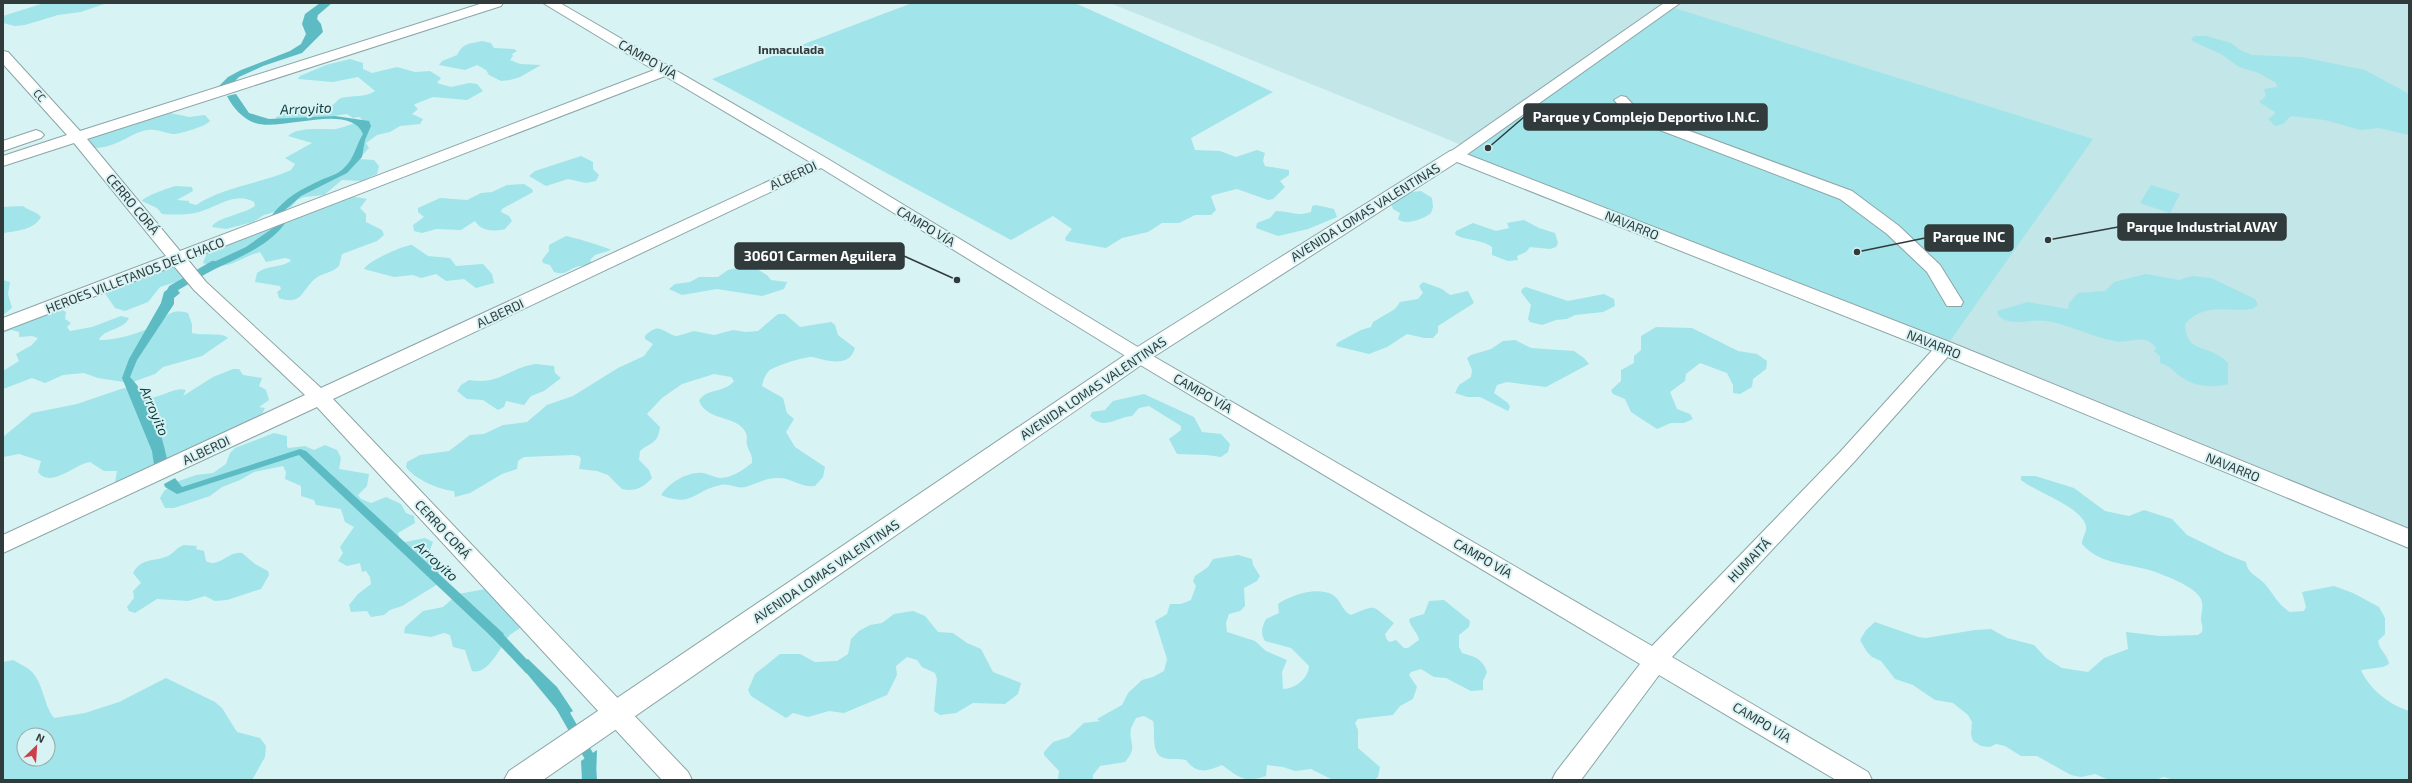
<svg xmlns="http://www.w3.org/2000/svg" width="2412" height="783" viewBox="0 0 2412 783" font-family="'Exo 2',sans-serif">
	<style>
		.built { fill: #c3e6e8 }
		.green { fill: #a1e4e9; fill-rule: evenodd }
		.water { fill: #5dbcc3 }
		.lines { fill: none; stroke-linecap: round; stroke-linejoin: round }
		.stream-far1 { stroke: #5dbcc3; stroke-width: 8 }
		.stream { stroke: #5dbcc3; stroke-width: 10 }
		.street-casing { stroke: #8ca5a6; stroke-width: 2 }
		.secondary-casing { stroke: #8ca5a6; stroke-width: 2 }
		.street { fill: #fff; fill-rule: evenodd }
		.secondary { fill: #fff; fill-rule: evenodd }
		.labels { text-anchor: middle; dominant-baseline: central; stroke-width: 4; stroke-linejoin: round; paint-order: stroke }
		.far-street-label { font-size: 11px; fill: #313b3c; stroke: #d8f3f4 }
		.far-neighbourhood-label { font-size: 12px; font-weight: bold; fill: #313b3c; stroke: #d8f3f4 }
		.street-label { font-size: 13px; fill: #313b3c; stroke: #d8f3f4 }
		.water-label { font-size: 14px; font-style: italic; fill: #103d40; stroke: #d8f3f4 }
		.leader { fill: none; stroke: #313b3c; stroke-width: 1.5 }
		.callout-dot { fill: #313b3c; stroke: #d8f3f4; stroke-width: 1.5 }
		.callout { fill: #313b3c; stroke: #313b3c; stroke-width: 1.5 }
		.callout-label { font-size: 14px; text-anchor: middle; font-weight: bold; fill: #fff }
	</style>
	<rect width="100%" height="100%" fill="#d8f3f4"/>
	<path class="built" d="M 1110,3 L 2409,3 L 2409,528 L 1945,348 L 1430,132 Z"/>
	<g class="green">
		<path d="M 44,3 L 107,3 L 81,12 L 58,15 L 25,25 L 15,26 L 3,23 L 3,16 Z"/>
		<path d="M 912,3 L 1075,3 L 1273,92 L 1191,138 L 1195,150 L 1220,151 L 1236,157 L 1257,150 L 1265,153 L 1263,161 L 1265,166 L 1289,170 L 1289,175 L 1280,181 L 1285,187 L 1273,199 L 1268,200 L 1237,189 L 1213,195 L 1211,197 L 1216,210 L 1211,215 L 1195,215 L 1179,223 L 1162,223 L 1148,232 L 1122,238 L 1106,248 L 1066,241 L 1065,238 L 1072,229 L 1053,216 L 1011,240 L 712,79 Z"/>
		<path d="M 1668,6 L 2093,139 L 1945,348 L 1456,155 Z"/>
		<path d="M 2195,36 L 2206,36 L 2231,43 L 2240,50 L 2252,55 L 2301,57 L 2365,70 L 2409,94 L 2409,135 L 2379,128 L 2361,130 L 2325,120 L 2291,116 L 2283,124 L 2275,126 L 2268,119 L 2274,115 L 2275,112 L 2259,102 L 2266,96 L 2264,89 L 2277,87 L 2276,83 L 2259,73 L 2239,67 L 2221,54 L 2194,42 L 2191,39 Z"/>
		<path d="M 482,41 L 491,43 L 494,48 L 514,49 L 517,51 L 512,54 L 513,56 L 510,60 L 520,64 L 541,65 L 520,77 L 510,80 L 501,81 L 489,75 L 486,70 L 477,65 L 465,70 L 439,65 L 442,61 L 457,55 C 463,43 469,44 482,41 Z"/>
		<path d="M 350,59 L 363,63 L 363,69 L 372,73 L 397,67 L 415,72 L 430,71 L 441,78 L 437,83 L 451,87 L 469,83 L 477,84 L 483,91 L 467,100 L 433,97 L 415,104 L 414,105 L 418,109 L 412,114 L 423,119 L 420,124 L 400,126 L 390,132 L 377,135 L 366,143 L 369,148 L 359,159 L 374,160 L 379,166 L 377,174 L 362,181 L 342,180 L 324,195 L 304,197 L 297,200 L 291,207 L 264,215 L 253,222 L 226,229 L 212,227 C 215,218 244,214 255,206 L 254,202 C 236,191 217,207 199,212 C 189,215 173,215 162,214 L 157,208 L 142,201 C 143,197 170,187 176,186 C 181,186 186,187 192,187 L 193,191 L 177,200 L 189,201 L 189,203 L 196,205 C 225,186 260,184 291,170 L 295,164 L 285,158 L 312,143 L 288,136 C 299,126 323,130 336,129 C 345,127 354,123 362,120 L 360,117 L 353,118 L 347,114 L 296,121 L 275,119 C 283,107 320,111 331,106 C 335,104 337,100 341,98 C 353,95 364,98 375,91 L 358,77 L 333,82 L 298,79 L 300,76 L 326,65 Z"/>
		<path d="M 170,113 L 189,117 L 205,115 L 210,121 C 207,126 180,134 173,134 C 165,133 157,129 149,130 C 132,131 118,148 94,148 L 86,140 L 133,120 L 154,118 Z"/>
		<path d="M 581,156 L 593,162 L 593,169 L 599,175 L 596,181 L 586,183 L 568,179 L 546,186 L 529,176 L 535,171 Z"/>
		<path d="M 524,184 L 532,189 L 533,192 L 502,209 L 501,212 L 509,216 L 512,221 L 505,229 C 493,232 481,231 475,221 L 461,230 L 436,229 L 422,233 L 414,231 L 413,225 L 424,217 L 418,212 L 418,208 L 440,198 L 467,200 L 481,193 L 492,192 L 507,185 Z"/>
		<path d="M 2151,185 L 2180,194 L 2170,213 L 2140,203 Z"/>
		<path d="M 1421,191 L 1432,198 L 1433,207 L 1431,213 C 1424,219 1405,226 1398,219 L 1400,213 L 1393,209 L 1391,203 L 1412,192 Z"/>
		<path d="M 350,196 L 367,199 L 360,208 L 366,214 L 366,222 L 382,230 L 384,235 L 377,241 L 342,254 L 339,266 C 332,273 323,273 316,278 C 301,290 303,306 279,298 L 277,292 L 281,289 L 280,286 L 255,282 L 257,273 C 267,265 280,268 291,261 L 289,259 L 285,258 L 266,262 L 260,252 C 237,258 229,272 203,263 L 208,250 C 255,232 304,216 350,196 Z"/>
		<path d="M 1316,205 L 1334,209 L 1337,217 L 1308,229 L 1278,236 L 1256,228 L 1257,223 L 1270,218 L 1276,211 C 1292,211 1294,217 1311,212 L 1312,206 Z"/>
		<path d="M 23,206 C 29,211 36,211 41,217 C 34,230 16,231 3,233 L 3,207 Z"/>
		<path d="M 1524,220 L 1539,228 L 1555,233 L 1558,243 L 1556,247 L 1550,249 L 1530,247 L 1526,252 L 1517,256 L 1518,260 L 1508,261 L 1492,255 L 1492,247 C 1482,239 1461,240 1455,234 L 1456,231 L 1473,223 L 1496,231 L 1509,228 L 1507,223 Z"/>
		<path d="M 566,236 C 572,237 607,247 611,250 L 595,255 L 590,260 L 592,263 C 586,267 585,265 579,266 C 568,269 566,276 554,272 L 550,265 L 543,263 L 542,260 L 549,251 L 549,245 Z"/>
		<path d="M 412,245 L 428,256 L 450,258 L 456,266 L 483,264 L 492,274 L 494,283 L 476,288 L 464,279 L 446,281 L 436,274 L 421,278 L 413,275 L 394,277 L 364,269 C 367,262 403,245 412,245 Z"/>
		<path d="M 180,263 L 186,275 L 176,282 L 160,287 L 148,302 L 125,311 L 115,308 L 104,292 Z"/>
		<path d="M 751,265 L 767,275 L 771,280 L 787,282 L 784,289 L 762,296 L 717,289 L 682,295 L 669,289 L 675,284 L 690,282 L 699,277 L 718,277 L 728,270 Z"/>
		<path d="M 2146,274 L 2179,280 L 2192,276 L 2211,278 L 2255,299 L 2258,305 L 2252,309 C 2228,312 2204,302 2185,324 C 2186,355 2209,343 2228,363 L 2228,384 C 2214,388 2196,387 2183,378 C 2172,371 2174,368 2160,363 L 2160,356 L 2154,351 L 2156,348 C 2145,332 2130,344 2115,341 C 2092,337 2070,325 2047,321 C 2031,318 2010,328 1998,315 L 1997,311 L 2028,302 L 2068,309 L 2069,303 L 2078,293 L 2105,291 L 2114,282 Z"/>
		<path d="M 3,280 L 10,282 L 8,294 L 12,308 L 3,315 Z"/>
		<path d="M 1423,282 L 1442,289 L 1450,295 L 1468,291 L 1474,303 L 1438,326 L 1438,332 L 1433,338 L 1424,338 L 1407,334 L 1387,347 L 1369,354 L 1336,346 L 1337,343 L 1361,330 L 1371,327 L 1373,322 L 1395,309 L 1400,302 L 1418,299 L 1423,293 L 1419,286 Z"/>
		<path d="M 1526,287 L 1568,301 L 1604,294 L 1614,299 L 1615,306 L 1603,312 L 1575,315 L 1567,319 L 1556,320 L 1542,325 L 1530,322 L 1528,319 L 1531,305 L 1521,292 L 1522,289 Z"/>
		<path d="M 59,308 L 66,312 L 65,319 L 71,323 L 67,327 L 70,331 L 92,327 L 121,316 L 129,318 C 124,330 103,329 99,340 C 118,340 135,334 153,327 C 166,321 166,307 188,313 L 192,324 L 192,333 C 201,336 223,332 228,338 L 202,356 L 163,367 L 155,374 L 130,383 L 98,378 L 84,373 L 63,375 L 45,383 L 32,378 L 3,389 L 3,371 L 19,361 L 16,354 L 32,345 L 38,338 L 32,336 L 19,337 L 19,332 L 11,330 L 3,333 L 3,329 Z"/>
		<path d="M 778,314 L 785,314 L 800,327 L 831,322 L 835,325 L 838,335 L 855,348 C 849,369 826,360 812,357 C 806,356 775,366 770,370 C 765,374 763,381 762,386 L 783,398 L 787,413 L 794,419 L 786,432 L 795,447 L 825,467 L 823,477 L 815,486 C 801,488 791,477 777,478 C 765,478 756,484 745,487 C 737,489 729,483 721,485 C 694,490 693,508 661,495 C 669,483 688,471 703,473 C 709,474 715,478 721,478 C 732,478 744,469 752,463 C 753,455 749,452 747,445 C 746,442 747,439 747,436 C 741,414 708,423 699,401 C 706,388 725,393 734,381 L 731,377 L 714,374 L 682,384 L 662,398 L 647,414 L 660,427 C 658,444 652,441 640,451 L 639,460 L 649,470 L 652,478 C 643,488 634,492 622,489 L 608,475 L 597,471 L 579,469 L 581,459 L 579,456 L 573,455 L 524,457 L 518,461 L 517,469 L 502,474 L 470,493 L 455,497 L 454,491 C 440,490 414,479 406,467 L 407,462 L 420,455 L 449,451 L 470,435 L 484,434 L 503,425 L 527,422 L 547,405 L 573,396 L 618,368 L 644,356 L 653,344 L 645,339 L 645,336 C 660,320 663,334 677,336 L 694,331 L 714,335 L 733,330 L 746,332 L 758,331 Z"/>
		<path d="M 1656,327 L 1692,328 L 1738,351 L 1757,354 L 1767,361 L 1766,369 L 1753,379 L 1752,387 L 1740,394 L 1733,393 L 1733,385 L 1727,373 L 1700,363 L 1686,374 L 1685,381 L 1670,392 L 1677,409 L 1690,414 L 1693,419 L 1684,423 L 1671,423 L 1657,429 L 1631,412 L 1625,399 L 1613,394 L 1611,390 L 1621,381 L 1621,370 L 1634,363 L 1634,356 L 1641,350 L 1641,336 Z"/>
		<path d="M 1515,340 L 1531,348 L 1574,351 L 1584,358 L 1589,364 L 1546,387 L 1507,382 L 1497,385 L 1494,393 L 1508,403 L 1510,407 L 1508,411 L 1480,397 L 1467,397 L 1455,393 L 1459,385 L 1471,377 L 1472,370 L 1467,358 L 1471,355 L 1491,349 L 1503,341 Z"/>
		<path d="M 536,364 L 554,366 L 555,373 L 561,378 L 544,391 L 531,396 L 524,405 L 506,401 L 504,407 L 498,410 L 483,400 L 467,399 L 457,391 L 461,385 L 469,380 C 502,385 507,368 536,364 Z"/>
		<path d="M 233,369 L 239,369 L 243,375 L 262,378 L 259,386 L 266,390 L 269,400 L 259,407 L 265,408 L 261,416 L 122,483 L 115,482 L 117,471 L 104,471 L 90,462 C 75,464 51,489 38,472 L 41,461 L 19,454 L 3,457 L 3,437 L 32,413 L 77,404 L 124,388 C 136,390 142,399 155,397 C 165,395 176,387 186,390 L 183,396 L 213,377 Z"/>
		<path d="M 1144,394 L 1194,417 L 1202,432 L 1221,434 L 1230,444 L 1228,452 L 1221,457 L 1207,455 L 1177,454 L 1169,439 L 1181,430 L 1181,426 L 1149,406 L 1139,408 L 1132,416 C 1116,417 1104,431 1090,416 L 1092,412 L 1105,410 L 1113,401 Z"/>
		<path d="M 274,433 L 287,436 L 287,447 L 289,448 L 305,446 L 314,450 L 325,445 L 337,450 L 341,458 L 339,469 L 369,474 L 367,486 L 358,495 L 361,499 L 371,503 L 386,497 L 401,504 L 406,513 L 414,516 L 415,523 L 398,533 L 399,538 L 405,542 L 425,538 L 433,542 L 427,558 L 436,557 L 443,565 L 439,571 L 438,584 L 402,606 L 390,610 L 384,615 L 371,617 L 367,611 L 351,612 L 349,605 L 358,594 L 371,584 L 370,577 L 366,571 L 362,572 L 360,563 L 347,566 L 338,561 L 343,553 L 340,547 L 354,527 L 345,522 L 341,509 L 316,505 L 314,500 L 301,496 L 301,486 L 285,479 L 286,472 L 283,466 L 254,472 L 240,480 L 222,487 L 210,496 L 174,508 L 165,508 L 160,498 L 164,491 L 176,482 L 196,475 L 213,473 L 226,464 L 230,453 L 235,448 Z"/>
		<path d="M 2021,476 L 2035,476 L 2074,488 L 2105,511 L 2129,516 L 2144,510 L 2172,519 L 2187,535 L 2228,555 L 2246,562 C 2247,573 2257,576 2264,583 C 2274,594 2276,603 2290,612 L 2304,611 L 2306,607 L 2302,592 L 2334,586 L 2353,593 L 2379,607 L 2385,618 L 2385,634 L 2378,641 C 2379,650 2388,655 2389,664 L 2383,667 L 2361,670 C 2369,689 2390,705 2409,711 L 2409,780 L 2174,780 L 2164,777 L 2155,780 L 2109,780 L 2095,774 L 2081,777 L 2071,775 L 2037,756 L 2021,756 L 2005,746 L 1996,744 L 1990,747 L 1981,746 L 1973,741 L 1971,734 L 1972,722 L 1968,715 L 1953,703 L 1935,700 L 1913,685 L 1895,679 L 1881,661 L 1872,657 L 1867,652 L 1860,640 L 1866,630 L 1875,622 L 1918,637 L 1926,638 L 1975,630 L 1991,629 L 2007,638 L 2034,645 L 2046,658 L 2062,668 L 2088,672 L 2104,658 L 2128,649 L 2126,632 L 2160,636 L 2198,635 L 2202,632 C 2203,628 2202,625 2201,620 C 2201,612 2204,607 2201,599 C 2195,586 2162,574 2149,570 C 2125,563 2099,564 2082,544 C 2082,537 2087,533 2086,526 C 2082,507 2036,492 2021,480 Z"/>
		<path d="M 184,545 L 197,546 L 196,549 L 204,551 L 206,561 C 219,569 228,551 242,553 L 255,564 L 268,571 L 269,575 L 261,589 L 227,600 L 215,601 L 205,596 L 188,601 L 157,599 L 135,613 L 129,611 L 127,607 L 134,598 L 133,591 L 141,583 L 133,573 C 142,557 154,562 168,556 C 174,553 177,547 184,545 Z"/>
		<path d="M 1238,555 L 1252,559 L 1253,565 L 1260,576 L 1257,581 L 1244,588 L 1245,606 L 1240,611 L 1229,614 L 1226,623 L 1227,632 L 1255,641 L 1266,651 L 1287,660 L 1282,672 L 1283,689 C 1295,689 1309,678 1309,666 L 1291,648 L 1265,641 C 1260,633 1262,627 1266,619 L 1279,613 L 1278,604 C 1291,595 1318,586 1333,595 C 1341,600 1342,611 1351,615 C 1379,604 1370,605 1394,623 L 1385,634 L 1387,640 L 1390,642 L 1396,640 L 1404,648 L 1408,648 L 1419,640 C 1418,633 1411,628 1409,620 L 1411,618 L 1424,614 L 1429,601 L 1444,600 L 1470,621 L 1469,627 L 1459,635 L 1459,647 L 1462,653 C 1475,657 1482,658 1487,672 L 1483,681 L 1483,690 L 1471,691 L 1446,678 L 1434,677 L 1421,669 L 1411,672 L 1409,675 L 1417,687 L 1413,699 L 1400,706 L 1393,715 L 1358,719 L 1355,723 L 1358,730 L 1358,748 L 1380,767 L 1378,777 L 1374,780 L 1333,780 L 1311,769 L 1295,771 L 1283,767 L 1267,765 L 1266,776 C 1244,783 1240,778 1222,765 C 1208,771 1197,775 1186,760 C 1179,758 1171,760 1164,758 C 1150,754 1156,732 1153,721 L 1144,716 L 1136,718 L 1131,728 C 1128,744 1139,746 1125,762 L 1100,766 L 1093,775 L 1093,780 L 1058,780 L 1059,771 L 1044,755 L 1044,752 L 1053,742 L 1069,737 L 1084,723 L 1100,721 L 1097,719 L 1122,705 L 1128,693 L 1142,680 L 1153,677 L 1164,671 L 1167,659 L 1155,621 L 1167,614 L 1170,604 L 1181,604 L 1191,600 L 1196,586 L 1193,581 L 1195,576 L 1208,567 L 1213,559 Z"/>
		<path d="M 491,588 L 521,627 C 517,631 511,633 508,637 C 501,647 487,676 472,671 L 465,650 L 453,647 L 450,635 L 444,633 L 431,637 L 404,633 L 405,627 L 423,611 L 443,607 L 458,594 Z"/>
		<path d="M 913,611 L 925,616 L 938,632 L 953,633 L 967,643 L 981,649 L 993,672 L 1021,683 L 1018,694 L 1005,704 L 973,703 L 956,713 L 940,715 L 934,711 L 937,679 L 935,673 L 922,667 L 917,660 L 907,657 L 896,666 L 897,675 L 887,695 L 844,713 L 829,711 L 808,717 L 793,713 L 786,718 L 751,696 L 748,690 L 755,674 L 780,654 L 800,654 L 815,662 L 837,661 L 848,654 L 851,639 L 859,631 L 870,625 L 882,623 L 894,614 Z"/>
		<path d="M 13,660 C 18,663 25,666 30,670 C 44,683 43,704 54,718 L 85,713 L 119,702 L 166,678 L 215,702 L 222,708 L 237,732 L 260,738 L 266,746 L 265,757 L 252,780 L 3,780 L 3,662 ZM 24,735 L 48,735 L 48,759 L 24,759 Z"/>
	</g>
	<g class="water">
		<path d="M 320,3 L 332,3 L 318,15 L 317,19 L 321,24 L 323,32 L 302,53 L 263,66 L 239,77 L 235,81 L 218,87 L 228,77 L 241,70 L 290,51 L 301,44 L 306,34 L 302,24 L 305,14 Z"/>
		<path d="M 236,94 L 249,113 L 269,119 L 335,116 L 369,121 L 371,126 L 365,140 L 362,157 L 347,173 L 301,196 L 284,211 L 272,215 C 285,198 301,189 321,180 C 328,177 338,174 343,169 C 354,160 356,145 363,134 C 350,102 281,132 255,123 C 243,119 233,108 227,96 Z"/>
		<path d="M 286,222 C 268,248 234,259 207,273 L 203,267 L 246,247 L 273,228 Z"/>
		<path d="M 174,285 L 180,293 L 174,298 L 174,304 L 137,360 L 130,377 C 150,398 161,430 167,459 L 154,465 L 152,451 L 122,378 L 129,359 L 161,303 L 164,292 Z"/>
		<path d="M 300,449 L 306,451 L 504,634 L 496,641 L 299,455 L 177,494 L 165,487 L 164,484 L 175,478 L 182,487 Z"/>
		<path d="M 528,659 L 557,687 L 573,711 L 563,717 L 519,664 Z"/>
		<path d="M 597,750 L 596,780 L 582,780 L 581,761 Z"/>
	</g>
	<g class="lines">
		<path class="stream-far1" d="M 169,295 L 172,289 L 213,265"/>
		<g class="stream">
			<path d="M 493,631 L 529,669"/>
			<path d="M 561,707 L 590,758 L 592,780"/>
		</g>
		<defs>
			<g id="street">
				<path d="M 483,3 L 503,3 L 501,6 L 87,139 L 180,251 L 654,70 L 543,3 L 560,3 L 828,159 L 1146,352 L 1652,646 L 1840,452 L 1938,344 L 1945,342 L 1952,344 L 1955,348 L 1952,352 L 1854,462 L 1672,657 L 1868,772 L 1872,780 L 1836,780 L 1659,675 L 1581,780 L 1552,780 L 1556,772 L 1640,664 L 1132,360 L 821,168 L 333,399 L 688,772 L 692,780 L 662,780 L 317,407 L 3,553 L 3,535 L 305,395 L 194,290 L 174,266 L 3,331 L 3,318 L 166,256 L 74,143 L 3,166 L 3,156 L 67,135 L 3,64 L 3,51 L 8,52 L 80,131 ZM 665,76 L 810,162 L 321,388 L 206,282 L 188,260 Z"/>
				<path d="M 1664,3 L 1680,3 L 1462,158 L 1450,158 L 1448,155 L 1450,152 Z"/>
				<path d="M 1621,96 L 1626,97 L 1641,113 L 1852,191 L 1899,226 L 1940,265 L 1963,302 L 1961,306 L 1947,306 L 1927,272 L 1887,234 L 1840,199 L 1631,119 L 1614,100 Z"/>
				<path d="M 36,130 L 41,132 L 44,135 L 41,138 L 3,151 L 3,141 Z"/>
			</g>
			<path id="secondary" d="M 1456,150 L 1952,343 L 2409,529 L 2409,548 L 1938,353 L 1457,162 L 1147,361 L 543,780 L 504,780 L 509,771 L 1131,351 L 1450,151 Z"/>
		</defs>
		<use href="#street" class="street-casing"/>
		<use href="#secondary" class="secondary-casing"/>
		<use href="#street" class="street"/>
		<use href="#secondary" class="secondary"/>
	</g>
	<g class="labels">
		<g class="far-street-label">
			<text transform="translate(40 95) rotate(48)">CC</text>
		</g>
		<g class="far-neighbourhood-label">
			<text x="791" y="49">Inmaculada</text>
		</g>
		<g class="street-label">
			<text transform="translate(648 59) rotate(30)">CAMPO VÍA</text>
			<text transform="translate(793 175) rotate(-25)">ALBERDI</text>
			<text transform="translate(133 204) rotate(50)">CERRO CORÁ</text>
			<text transform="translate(1365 212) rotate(-32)">AVENIDA LOMAS VALENTINAS</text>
			<text transform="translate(1632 225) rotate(22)">NAVARRO</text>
			<text transform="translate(926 226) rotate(31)">CAMPO VÍA</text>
			<text transform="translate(135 275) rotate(-21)">HEROES VILLETANOS DEL CHACO</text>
			<text transform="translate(500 313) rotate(-25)">ALBERDI</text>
			<text transform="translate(1934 344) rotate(22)">NAVARRO</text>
			<text transform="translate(1093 388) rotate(-34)">AVENIDA LOMAS VALENTINAS</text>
			<text transform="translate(1203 393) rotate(30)">CAMPO VÍA</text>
			<text transform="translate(206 450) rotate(-25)">ALBERDI</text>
			<text transform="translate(2233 467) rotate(22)">NAVARRO</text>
			<text transform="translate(443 529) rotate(47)">CERRO CORÁ</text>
			<text transform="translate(1483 558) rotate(30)">CAMPO VÍA</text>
			<text transform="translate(1749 560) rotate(-46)">HUMAITÁ</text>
			<text transform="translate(826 571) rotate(-34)">AVENIDA LOMAS VALENTINAS</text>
			<text transform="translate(1762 722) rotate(31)">CAMPO VÍA</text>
		</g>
		<g class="water-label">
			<text transform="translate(306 108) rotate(-2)">Arroyito</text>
			<text transform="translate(155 411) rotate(67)">Arroyito</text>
			<text transform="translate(437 561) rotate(42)">Arroyito</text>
		</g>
	</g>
	<path class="leader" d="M1488 148L1524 117M2048 240L2118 227M1857 252L1925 238M957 280L904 256"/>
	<g class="callout-dot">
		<circle cx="1488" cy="148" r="4"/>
		<circle cx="2048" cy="240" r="4"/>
		<circle cx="1857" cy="252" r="4"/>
		<circle cx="957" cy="280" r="4"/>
	</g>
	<g class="callout">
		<rect x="1524" y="104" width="243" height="26" rx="4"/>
		<rect x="2118" y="214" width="168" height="26" rx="4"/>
		<rect x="1925" y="225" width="88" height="26" rx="4"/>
		<rect x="735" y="243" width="169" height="26" rx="4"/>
	</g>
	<g class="callout-label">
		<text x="1646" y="122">Parque y Complejo Deportivo I.N.C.</text>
		<text x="2202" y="232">Parque Industrial AVAY</text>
		<text x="1969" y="242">Parque INC</text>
		<text x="820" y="261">30601 Carmen Aguilera</text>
	</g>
	<rect width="2412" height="783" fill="none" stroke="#313b3c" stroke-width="8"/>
	<g transform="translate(36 747) rotate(25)"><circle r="19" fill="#d8f3f4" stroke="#95a9aa"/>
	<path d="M0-3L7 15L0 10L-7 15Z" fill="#cf3f48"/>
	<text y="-6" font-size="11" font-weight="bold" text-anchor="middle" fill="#313b3c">N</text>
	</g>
</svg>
